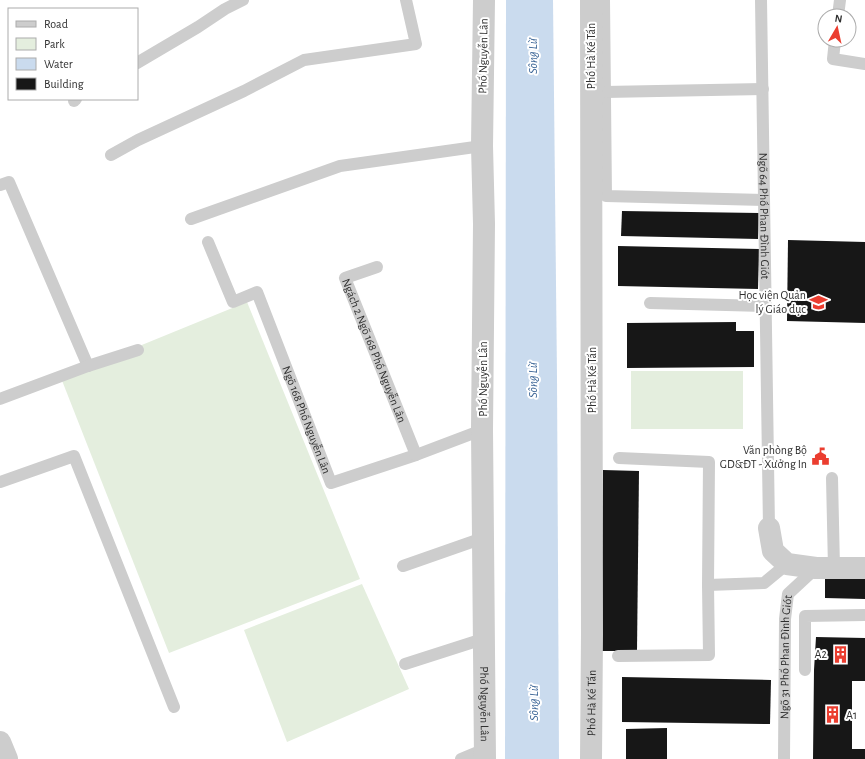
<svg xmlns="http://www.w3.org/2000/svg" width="865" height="759" viewBox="0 0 865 759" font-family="'Alegreya Sans',sans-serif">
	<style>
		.green { fill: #e4eede }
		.water { fill: #cadbee }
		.building { fill: #171717 }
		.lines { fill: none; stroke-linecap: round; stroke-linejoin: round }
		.service { stroke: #cdcdcd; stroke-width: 12 }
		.minor { stroke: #cdcdcd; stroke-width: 22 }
		.tertiary { stroke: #cdcdcd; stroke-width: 22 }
		.labels { text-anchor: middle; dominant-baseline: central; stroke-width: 4; stroke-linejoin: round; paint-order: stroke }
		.street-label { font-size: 12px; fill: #303030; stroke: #fff }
		.poi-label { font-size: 12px; fill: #303030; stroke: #fff; text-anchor: end }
		.water-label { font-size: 13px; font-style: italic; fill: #3b6596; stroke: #fff }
	</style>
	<rect width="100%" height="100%" fill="#fff"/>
	<g class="green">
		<path d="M 247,302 L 360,579 L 169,653 L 61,378 Z"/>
		<rect x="631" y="371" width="112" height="58"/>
		<path d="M 362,584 L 409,689 L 287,742 L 244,630 Z"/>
	</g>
	<path class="water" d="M 506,0 L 553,0 L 557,377 L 559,759 L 505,759 Z"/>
	<g class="building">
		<path d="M 622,211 L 759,213 L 758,239 L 621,236 Z"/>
		<path d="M 788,240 L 865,242 L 865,323 L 787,321 Z"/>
		<path d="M 618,246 L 759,249 L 758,289 L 618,286 Z"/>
		<path d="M 736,322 L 736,331 L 754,331 L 754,367 L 627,368 L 627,323 Z"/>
		<path d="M 603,470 L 639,471 L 637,651 L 601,651 Z"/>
		<path d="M 825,577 L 865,578 L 865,599 L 825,598 Z"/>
		<path d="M 816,637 L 865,638 L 865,681 L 852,681 L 852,749 L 865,749 L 865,759 L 813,759 L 814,670 Z"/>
		<path d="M 622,677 L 771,680 L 770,724 L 622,722 Z"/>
		<path d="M 667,728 L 667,759 L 626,759 L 626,729 Z"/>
	</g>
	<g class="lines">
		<g class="service">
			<path d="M 604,0 L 606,196 L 764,200"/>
			<path id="s1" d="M 761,0 L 769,528"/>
			<path d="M 838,16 L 840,0"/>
			<path d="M 835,40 L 833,59 L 865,64"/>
			<path d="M 137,63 L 198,27 L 225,9 L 243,0"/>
			<path d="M 605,92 L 763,89"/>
			<path d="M 74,101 L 76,99"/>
			<path d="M 111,155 L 138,140 L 244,91 L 304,60 L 416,44 L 406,0"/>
			<path d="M 0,185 L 9,182 L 88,366"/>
			<path d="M 191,219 L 340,166 L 482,146"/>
			<path id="s2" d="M 208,242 L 233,302 L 257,292 L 331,483 L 416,455 L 482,430"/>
			<path id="s3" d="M 377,267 L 345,278 L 416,455"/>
			<path d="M 650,303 L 766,306"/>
			<path d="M 0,399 L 88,366 L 138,350"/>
			<path d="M 832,478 L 834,568"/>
			<path d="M 0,482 L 74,456 L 174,707"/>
			<path d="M 403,566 L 483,538"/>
			<path d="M 708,585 L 764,583 L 787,564"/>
			<path d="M 618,656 L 709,655 L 708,585 L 709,462 L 619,458"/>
			<path d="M 405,664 L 483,639"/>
			<path d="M 805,670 L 805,616 L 865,615"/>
			<path d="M 461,759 L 485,749"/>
			<path id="s4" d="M 784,759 L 785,619 L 788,594 L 816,568"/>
		</g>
		<g class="minor">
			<path d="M 769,528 L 773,551 L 787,564 L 816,568 L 865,568"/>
			<path d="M 0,742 L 7,759"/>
		</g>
		<g class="tertiary">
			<path id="s5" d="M 484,0 L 482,146 L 484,224 L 482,430 L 485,759"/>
			<path id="s6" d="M 591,759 L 592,634 L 591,0"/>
		</g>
	</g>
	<defs>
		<symbol id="university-bare" viewBox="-9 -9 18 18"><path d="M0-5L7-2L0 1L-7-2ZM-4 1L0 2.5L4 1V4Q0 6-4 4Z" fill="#eb3d2f" stroke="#fff" stroke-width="2.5" paint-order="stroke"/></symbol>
		<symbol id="civic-bare" viewBox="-9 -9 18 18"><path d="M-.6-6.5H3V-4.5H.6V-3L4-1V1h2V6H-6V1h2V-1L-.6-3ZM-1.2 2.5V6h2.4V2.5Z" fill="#eb3d2f" stroke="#fff" stroke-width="2.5" paint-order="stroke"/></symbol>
		<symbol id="building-bare" viewBox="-9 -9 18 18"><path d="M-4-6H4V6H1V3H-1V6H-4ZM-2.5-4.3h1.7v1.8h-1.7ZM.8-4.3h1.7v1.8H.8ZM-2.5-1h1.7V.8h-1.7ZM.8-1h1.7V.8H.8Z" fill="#eb3d2f" stroke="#fff" stroke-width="2.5" paint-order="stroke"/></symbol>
	</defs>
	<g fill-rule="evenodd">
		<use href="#university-bare" x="806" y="290" width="25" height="25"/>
		<use href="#civic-bare" x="808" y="444" width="25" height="25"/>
		<use href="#building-bare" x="828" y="642" width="25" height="25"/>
		<use href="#building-bare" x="820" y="702" width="25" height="25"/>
	</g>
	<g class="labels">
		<g class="street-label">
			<text transform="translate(483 56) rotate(-89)">Phố Nguyễn Lân</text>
			<text transform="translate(591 56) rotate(-90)">Phố Hà Kế Tấn</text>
			<text stroke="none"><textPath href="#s1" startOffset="216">Ngõ 64 Phố Phan Đình Giót</textPath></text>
			<text stroke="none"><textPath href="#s3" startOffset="112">Ngách 2 Ngõ 168 Phố Nguyễn Lân</textPath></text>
			<text transform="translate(483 379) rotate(-90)">Phố Nguyễn Lân</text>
			<text transform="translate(592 380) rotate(-90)">Phố Hà Kế Tấn</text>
			<text stroke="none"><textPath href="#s2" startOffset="228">Ngõ 168 Phố Nguyễn Lân</textPath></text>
			<text stroke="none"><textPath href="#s4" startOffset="102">Ngõ 31 Phố Phan Đình Giót</textPath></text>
			<text stroke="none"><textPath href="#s5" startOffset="704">Phố Nguyễn Lân</textPath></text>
			<text stroke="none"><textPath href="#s6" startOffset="56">Phố Hà Kế Tấn</textPath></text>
		</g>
		<g class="poi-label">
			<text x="806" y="295">Học viện Quản<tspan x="806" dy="14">lý Giáo dục</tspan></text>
			<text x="807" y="450">Văn phòng Bộ<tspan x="807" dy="14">GD&amp;ĐT - Xưởng In</tspan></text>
			<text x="827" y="654">A2</text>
			<text x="846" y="715" text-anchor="start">A1</text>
		</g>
		<g class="water-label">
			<text transform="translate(533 56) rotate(-90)">Sông Lừ</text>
			<text transform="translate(533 380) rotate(-90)">Sông Lừ</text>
			<text transform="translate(534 703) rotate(-90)">Sông Lừ</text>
		</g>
	</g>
	<rect x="8" y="8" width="130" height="92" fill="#ffffff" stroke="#acacac"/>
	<rect x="16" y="21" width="20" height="6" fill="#cdcdcd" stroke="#acacac"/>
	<text x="44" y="28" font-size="12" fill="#303030">Road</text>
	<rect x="16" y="38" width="20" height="12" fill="#e4eede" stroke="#acacac"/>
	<text x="44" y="48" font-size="12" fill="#303030">Park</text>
	<rect x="16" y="58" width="20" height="12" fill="#cadbee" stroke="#acacac"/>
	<text x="44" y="68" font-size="12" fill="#303030">Water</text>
	<rect x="16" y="78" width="20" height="12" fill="#171717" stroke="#acacac"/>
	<text x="44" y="88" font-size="12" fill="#303030">Building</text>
	<g transform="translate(837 28) rotate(9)"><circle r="19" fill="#ffffff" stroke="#acacac"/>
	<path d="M0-3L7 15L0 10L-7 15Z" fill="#eb3d2f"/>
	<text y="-6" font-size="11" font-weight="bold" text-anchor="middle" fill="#303030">N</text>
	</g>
</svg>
